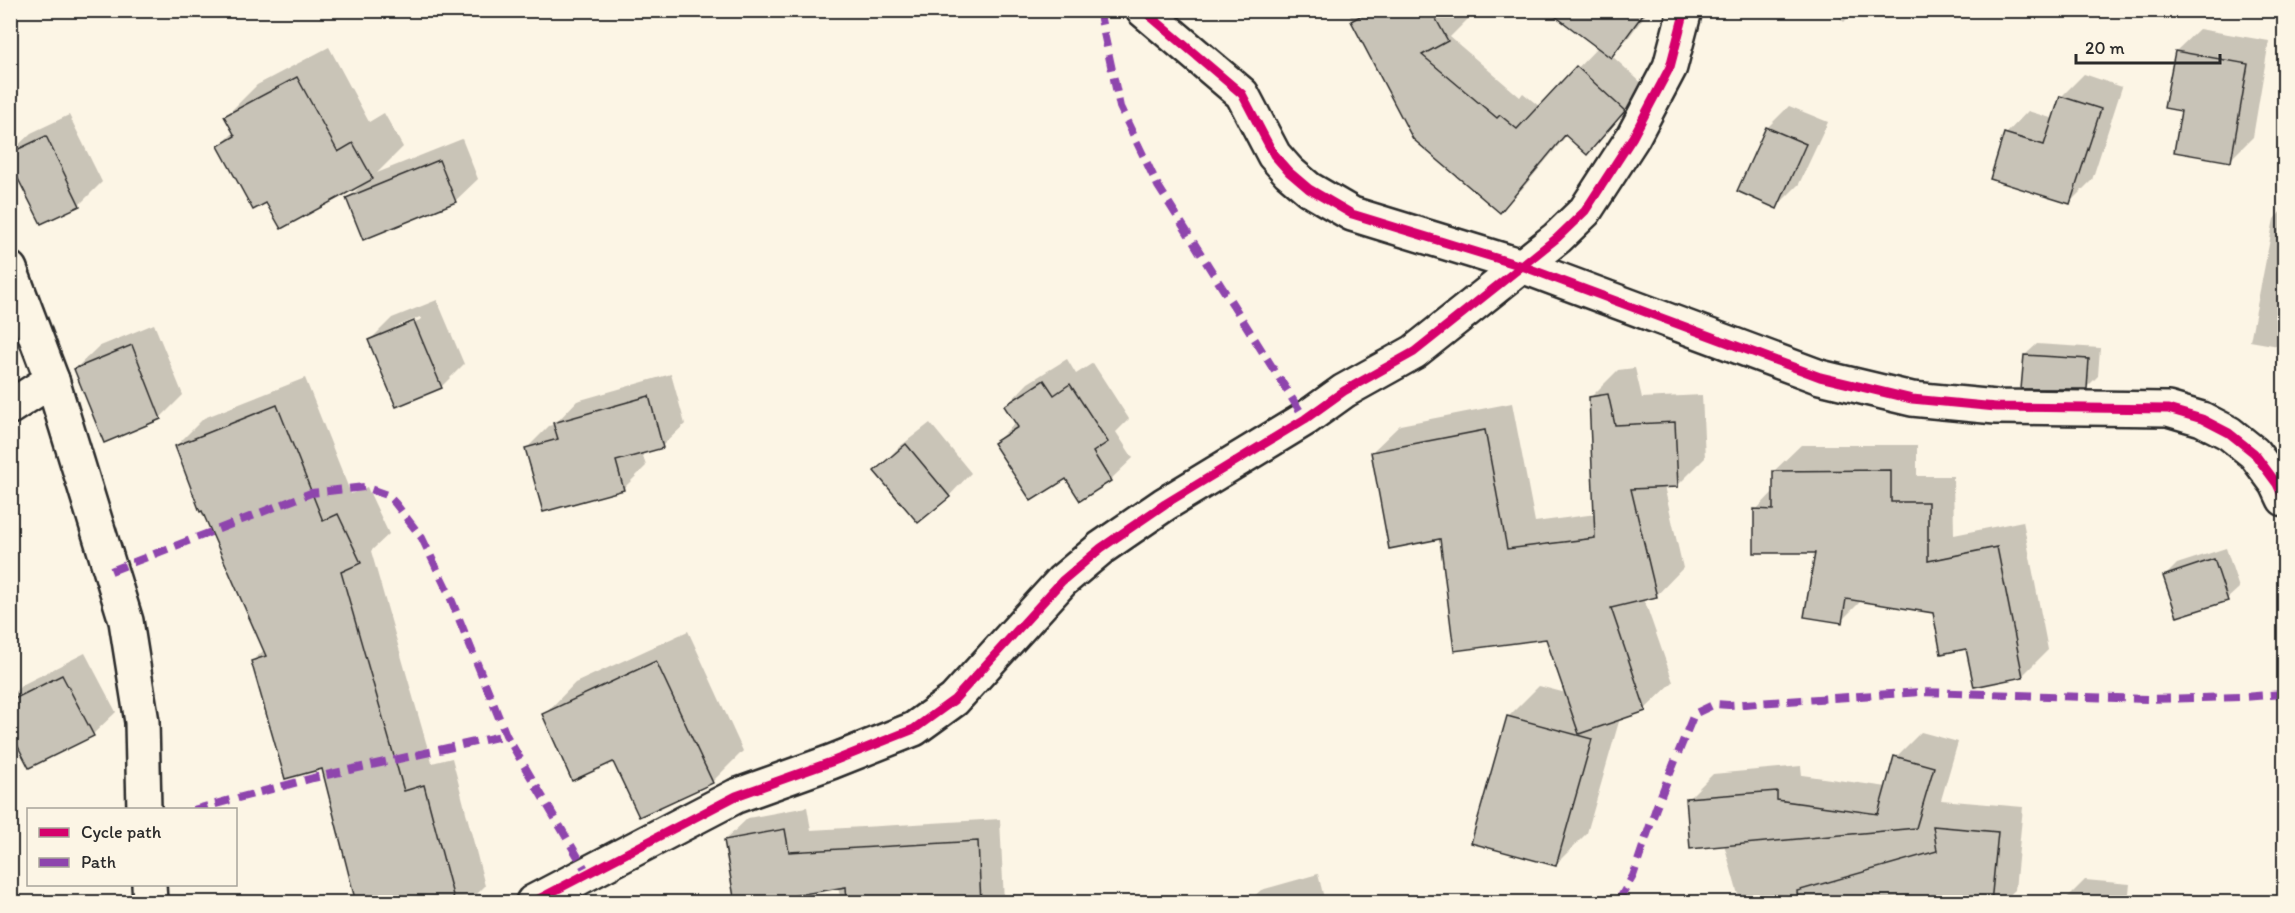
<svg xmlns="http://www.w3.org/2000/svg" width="2295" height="913" viewBox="0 0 2295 913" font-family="Itim,sans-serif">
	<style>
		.shadow { fill: #0003; fill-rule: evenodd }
		.building { fill: #c8c3b7; stroke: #2b2b2b; stroke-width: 1.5 }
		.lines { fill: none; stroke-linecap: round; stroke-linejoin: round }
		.minor-casing { stroke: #2b2b2b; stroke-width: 38 }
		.tertiary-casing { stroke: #2b2b2b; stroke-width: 38 }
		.minor { stroke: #fcf5e5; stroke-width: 33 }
		.tertiary { stroke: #fcf5e5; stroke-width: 33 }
		.quiet { stroke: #8e44ad; stroke-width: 8; stroke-dasharray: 15 8; stroke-linecap: butt }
		.cycleway-casing { stroke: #fcf5e5; stroke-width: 13 }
		.cycleway { stroke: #d6006c; stroke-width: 9 }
	</style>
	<rect width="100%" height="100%" fill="#fcf5e5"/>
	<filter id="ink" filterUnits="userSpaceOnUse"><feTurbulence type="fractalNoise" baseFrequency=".0167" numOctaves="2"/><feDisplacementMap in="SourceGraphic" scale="12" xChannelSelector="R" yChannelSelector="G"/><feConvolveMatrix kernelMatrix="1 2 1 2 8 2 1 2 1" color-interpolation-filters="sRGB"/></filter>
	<g filter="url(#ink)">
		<g class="shadow">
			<path d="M 774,10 L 791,10 L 776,16 Z"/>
			<path d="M 1347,10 L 1465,10 L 1469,18 L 1450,37 L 1520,97 L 1523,93 L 1540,107 L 1598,47 L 1555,10 L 1649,10 L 1628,38 L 1611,55 L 1647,88 L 1586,153 L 1567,135 L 1522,189 L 1500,211 L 1414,138 Z"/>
			<path d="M 1831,10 L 1855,10 L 1844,22 Z"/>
			<path d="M 2199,29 L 2269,41 L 2253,137 L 2230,160 L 2183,110 L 2176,51 Z"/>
			<path d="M 329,47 L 369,122 L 384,113 L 403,147 L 377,173 L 462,139 L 478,179 L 455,201 L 348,198 L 362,185 L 267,201 L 220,146 L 234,132 L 226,116 L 257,85 Z"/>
			<path d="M 2084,74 L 2122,87 L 2092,180 L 2070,202 L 2006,134 L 2028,111 L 2054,119 L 2061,97 Z"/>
			<path d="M 1789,106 L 1828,122 L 1799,184 L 1776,207 L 1767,128 Z"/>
			<path d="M 69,115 L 102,182 L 79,205 L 10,153 L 31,133 Z"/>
			<path d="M 2284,208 L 2284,347 L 2250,341 L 2274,219 Z"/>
			<path d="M 437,300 L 464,364 L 441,387 L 370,340 L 392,318 ZM 420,317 L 422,319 L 395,331 L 395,327 Z"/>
			<path d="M 154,324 L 183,395 L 160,418 L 75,369 L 98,347 Z"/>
			<path d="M 2037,344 L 2100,348 L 2098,376 L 2086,388 L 2025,355 Z"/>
			<path d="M 1067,359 L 1076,374 L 1093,363 L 1129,419 L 1116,432 L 1133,458 L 1110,480 L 1066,477 L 995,443 L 1016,422 L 1006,406 L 1028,383 Z"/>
			<path d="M 1635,368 L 1642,398 L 1702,395 L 1705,458 L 1677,486 L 1664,486 L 1683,568 L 1656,596 L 1644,599 L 1673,682 L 1645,709 L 1620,718 L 1587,833 L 1556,864 L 1508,717 L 1539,686 L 1566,693 L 1547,637 L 1442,538 L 1372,452 L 1400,425 L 1512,403 L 1535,522 L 1596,514 L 1590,398 L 1618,370 Z"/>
			<path d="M 671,374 L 685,424 L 662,446 L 642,452 L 646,466 L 624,488 L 544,511 L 527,448 L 549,426 L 555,424 L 577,401 Z"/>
			<path d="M 305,378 L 351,494 L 367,487 L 389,534 L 371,551 L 432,763 L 452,758 L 485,886 L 469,902 L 357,902 L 323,767 L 253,661 L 265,649 L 176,446 L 204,418 Z"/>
			<path d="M 930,423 L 971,473 L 949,496 L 876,471 L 898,448 Z"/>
			<path d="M 1801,445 L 1917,445 L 1917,476 L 1953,476 L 1954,535 L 2023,521 L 2048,650 L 2022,676 L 1967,647 L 1934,611 L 1862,600 L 1841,621 L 1817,552 L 1756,510 L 1774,491 L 1774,471 Z"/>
			<path d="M 2226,548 L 2239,588 L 2227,599 L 2165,576 L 2177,564 Z"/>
			<path d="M 688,631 L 743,751 L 712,782 L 614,760 L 544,715 L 575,683 Z"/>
			<path d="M 85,653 L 116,712 L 93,734 L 30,766 L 10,728 L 10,697 L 22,685 Z"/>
			<path d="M 1921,732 L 1958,742 L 1941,800 L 2023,807 L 2015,890 L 2002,902 L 1740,902 L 1724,844 L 1688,799 L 1713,774 L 1801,766 L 1802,775 L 1887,787 L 1896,757 Z"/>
			<path d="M 807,807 L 811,830 L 1000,819 L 1004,902 L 841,902 L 838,887 L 725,840 L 748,818 Z"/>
			<path d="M 1318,874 L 1325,902 L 1248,902 L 1261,890 Z"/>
			<path d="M 2085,880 L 2130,884 L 2128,902 L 2063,902 Z"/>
		</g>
		<g class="building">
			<path d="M 1371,10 L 1431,10 L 1448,41 L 1422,55 L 1497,118 L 1500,115 L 1517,129 L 1576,66 L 1625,111 L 1587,155 L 1565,135 L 1500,213 L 1413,139 L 1351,21 Z"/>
			<path d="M 1547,10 L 1646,10 L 1611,58 Z"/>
			<path d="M 2175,51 L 2248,64 L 2231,162 L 2174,152 L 2181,111 L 2164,108 Z"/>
			<path d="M 297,77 L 338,152 L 353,143 L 373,179 L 281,229 L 266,203 L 253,210 L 218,146 L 235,136 L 224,116 Z"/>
			<path d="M 2060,96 L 2101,109 L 2070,204 L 1990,179 L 2004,133 L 2044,145 Z"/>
			<path d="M 1766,127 L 1806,144 L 1777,209 L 1737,191 Z"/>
			<path d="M 46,136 L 80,206 L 41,224 L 10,163 L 10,153 Z"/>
			<path d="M 439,160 L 456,202 L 363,240 L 346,198 Z"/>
			<path d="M 414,321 L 442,388 L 396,407 L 368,340 Z"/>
			<path d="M 132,345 L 161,419 L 104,443 L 74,369 Z"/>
			<path d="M 2024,355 L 2089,359 L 2087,389 L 2021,389 Z"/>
			<path d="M 1044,380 L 1054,395 L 1070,384 L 1108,442 L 1093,452 L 1111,481 L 1080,501 L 1066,479 L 1031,501 L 993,443 L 1018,427 L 1004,406 Z"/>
			<path d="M 1608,394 L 1615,425 L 1675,422 L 1678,487 L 1631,489 L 1657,597 L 1611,608 L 1646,711 L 1579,734 L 1546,639 L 1454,651 L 1440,539 L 1389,549 L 1371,452 L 1485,430 L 1507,549 L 1595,538 L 1589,397 Z"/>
			<path d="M 649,396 L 663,448 L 616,461 L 624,490 L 543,512 L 525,448 L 558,439 L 553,423 Z"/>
			<path d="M 277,405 L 323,521 L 338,514 L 361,563 L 341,572 L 404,791 L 424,785 L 455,903 L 356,903 L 322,769 L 285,779 L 251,661 L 266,656 L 202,511 L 200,512 L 175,446 Z"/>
			<path d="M 906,444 L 950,497 L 918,523 L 874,471 Z"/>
			<path d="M 1891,470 L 1891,502 L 1928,502 L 1928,561 L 1997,547 L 2023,677 L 1974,687 L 1966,649 L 1941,654 L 1933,613 L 1846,599 L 1842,623 L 1804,617 L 1815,553 L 1754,553 L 1754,509 L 1773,510 L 1773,471 Z"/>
			<path d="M 2214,559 L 2228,601 L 2177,617 L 2163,576 Z"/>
			<path d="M 656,661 L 713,783 L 639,817 L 613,762 L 572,781 L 542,714 Z"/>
			<path d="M 62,675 L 94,736 L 29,768 L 10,731 L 10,701 Z"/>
			<path d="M 1507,716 L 1592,739 L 1556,866 L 1471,843 Z"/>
			<path d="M 1894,756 L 1934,767 L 1916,828 L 1690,849 L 1686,798 L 1777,791 L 1777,800 L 1878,814 Z"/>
			<path d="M 1933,826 L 1998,832 L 1991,903 L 1798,903 L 1797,891 L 1937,851 Z"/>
			<path d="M 785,829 L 789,852 L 978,841 L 981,903 L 847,903 L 846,887 L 750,903 L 735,903 L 724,840 Z"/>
		</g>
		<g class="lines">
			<defs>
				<g id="minor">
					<path d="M 1143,10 L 1242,94 L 1274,155 L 1289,172 L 1309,189 L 1352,214 L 1522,266 L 1820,377 L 1912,399 L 1996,407 L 2168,409 L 2202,419 L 2229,433 L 2254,453 L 2277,484 L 2284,499"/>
					<path d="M 10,407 L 52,380"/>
					<path d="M 533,902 L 736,796 L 831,762 L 914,729 L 954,700 L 1062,581 L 1101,548 L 1165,504 L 1305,419 L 1344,391 L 1414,352 L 1557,238 L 1585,211 L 1633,137 L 1670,67 L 1685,10"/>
				</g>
				<g id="tertiary">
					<path d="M 10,269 L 52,380 L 126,621 L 142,722 L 144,810"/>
					<path d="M 149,884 L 150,902"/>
				</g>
			</defs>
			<use href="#minor" class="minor-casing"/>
			<use href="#tertiary" class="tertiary-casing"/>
			<use href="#minor" class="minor"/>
			<use href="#tertiary" class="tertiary"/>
			<g class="quiet">
				<path d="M 1099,10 L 1120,107 L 1158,186 L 1305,419"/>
				<path d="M 111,571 L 311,493 L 364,487 L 387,495 L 395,503 L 422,538 L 449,594 L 506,735 L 588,874"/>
				<path d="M 193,810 L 313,778 L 506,735"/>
				<path d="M 1618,902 L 1633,876 L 1656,808 L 1694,714 L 1715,704 L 1729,705 L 1920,692 L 2149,699 L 2242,697 L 2284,694"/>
			</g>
			<defs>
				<g id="cycleway">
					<path d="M 1143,10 L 1242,94 L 1274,155 L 1289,172 L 1309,189 L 1352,214 L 1522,266 L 1820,377 L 1912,399 L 1996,407 L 2168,409 L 2202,419 L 2229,433 L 2254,453 L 2277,484 L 2284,499"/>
					<path d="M 533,902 L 736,796 L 831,762 L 914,729 L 954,700 L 1062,581 L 1101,548 L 1165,504 L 1305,419 L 1344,391 L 1414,352 L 1557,238 L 1585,211 L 1633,137 L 1670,67 L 1685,10"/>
				</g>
			</defs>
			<use href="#cycleway" class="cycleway-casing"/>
			<use href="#cycleway" class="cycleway"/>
		</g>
	</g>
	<rect width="2295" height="913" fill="none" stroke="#fcf5e5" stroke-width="36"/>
	<rect x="18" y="18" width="2259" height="877" fill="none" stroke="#2b2b2b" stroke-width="2" filter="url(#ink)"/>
	<rect x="27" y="808" width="210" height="78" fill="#fcf5e5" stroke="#a8a49b" stroke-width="1.5"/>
	<rect x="39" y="828" width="30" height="9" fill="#d6006c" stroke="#a8a49b" stroke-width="1.5"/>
	<text x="81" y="838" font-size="18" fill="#2b2b2b">Cycle path</text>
	<rect x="39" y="858" width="30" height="9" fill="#8e44ad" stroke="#a8a49b" stroke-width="1.5"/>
	<text x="81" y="868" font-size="18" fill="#2b2b2b">Path</text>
	<path d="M2076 54v9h144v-9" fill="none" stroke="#2b2b2b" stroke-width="3"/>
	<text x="2085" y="54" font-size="18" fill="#2b2b2b" stroke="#fcf5e5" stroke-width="4.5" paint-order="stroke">20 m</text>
</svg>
